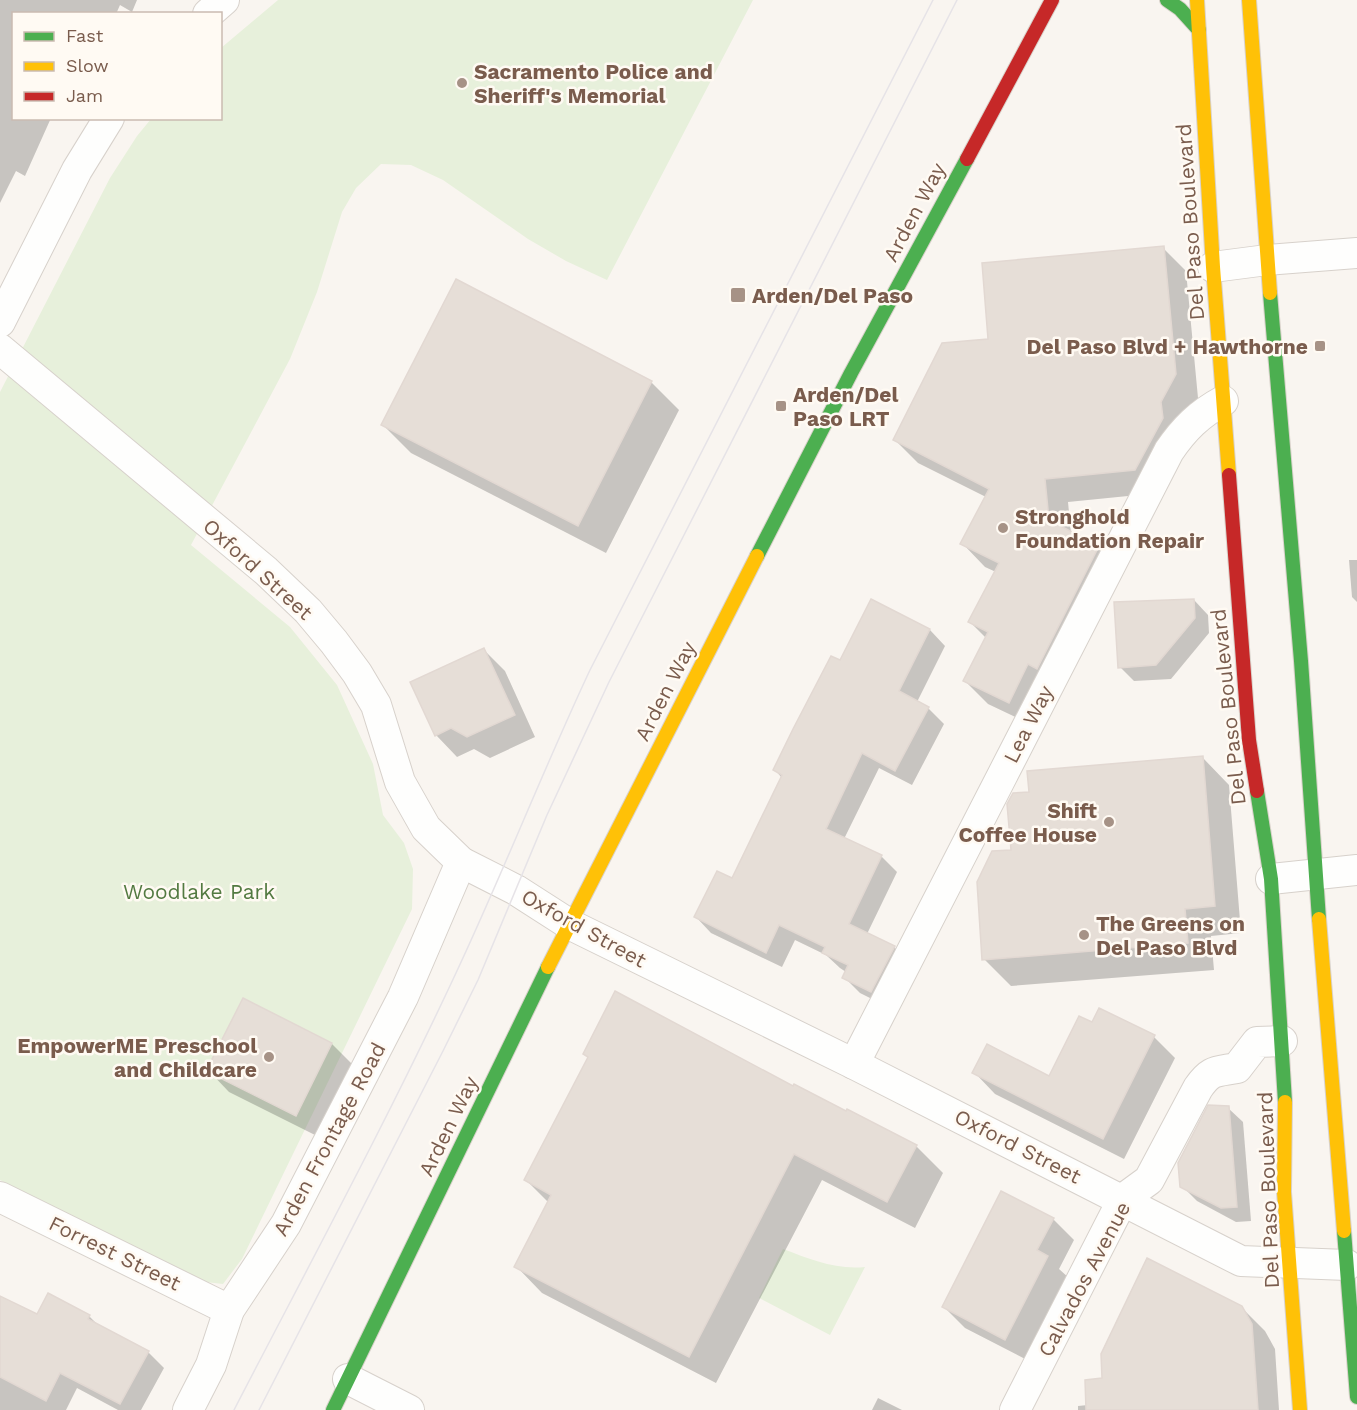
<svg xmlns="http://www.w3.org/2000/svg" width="1357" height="1410" viewBox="0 0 1357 1410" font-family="'Work Sans',sans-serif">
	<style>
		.green { fill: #e7f0db }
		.shadow { fill: #0003 }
		.building { fill: #e6ded7; stroke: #e2d8d2; stroke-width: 1.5 }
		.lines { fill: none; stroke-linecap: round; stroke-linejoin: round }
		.street-casing { stroke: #d7d1cb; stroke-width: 32 }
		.fast-casing { stroke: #d9d2cb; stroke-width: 16 }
		.slow-casing { stroke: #d9d2cb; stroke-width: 16 }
		.jam-casing { stroke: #d9d2cb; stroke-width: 16 }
		.street { stroke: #fefefd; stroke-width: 30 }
		.fast { stroke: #4caf50; stroke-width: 14 }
		.slow { stroke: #ffc107; stroke-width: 14 }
		.jam { stroke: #c62828; stroke-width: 14 }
		.tram { stroke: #e6e3e7; stroke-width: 1.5 }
		.poi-dot { fill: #a69286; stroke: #fffaf3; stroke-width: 2 }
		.labels { text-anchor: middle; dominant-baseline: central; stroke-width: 5; stroke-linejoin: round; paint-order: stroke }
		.poi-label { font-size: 21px; font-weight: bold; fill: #7a5c4d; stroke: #fffaf3; text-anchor: start }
		.street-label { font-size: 21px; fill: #7a5c4d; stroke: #fffaf3 }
		.park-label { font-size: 21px; fill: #537a41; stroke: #fffaf3 }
	</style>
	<rect width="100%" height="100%" fill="#f9f5f0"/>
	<g class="green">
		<path d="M 278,0 L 753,0 L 607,280 L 566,261 L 528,239 L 443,180 L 411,165 L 381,164 L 356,188 L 342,212 L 317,292 L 290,359 L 191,545 L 290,627 L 337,685 L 373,764 L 383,815 L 404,843 L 413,869 L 412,909 L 242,1259 L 223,1284 L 197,1281 L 0,1180 L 0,392 L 110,178 L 137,136 L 151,119 L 220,118 L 221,48 Z"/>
		<path d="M 783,1249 C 810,1259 835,1270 865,1267 L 830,1335 L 759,1298 Z"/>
	</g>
	<g class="shadow">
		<path d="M 0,0 L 137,0 L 132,12 L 120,5 L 116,14 L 14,14 L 14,118 L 51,118 L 25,176 L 16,171 L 0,203 Z"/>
		<path d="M 1163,248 L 1186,271 L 1198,398 L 1184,426 L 1158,493 L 1068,502 L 1071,533 L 1098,547 L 1122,570 L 1032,725 L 988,704 L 965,681 L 986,638 L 970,622 L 996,572 L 985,567 L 962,543 L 986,497 L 918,463 L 895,440 L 990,340 Z"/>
		<path d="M 651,382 L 679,410 L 606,553 L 411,453 L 383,425 Z"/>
		<path d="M 1349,560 L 1357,560 L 1357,602 L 1352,597 Z"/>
		<path d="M 1194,600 L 1208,615 L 1209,633 L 1171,679 L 1134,681 L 1120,667 Z"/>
		<path d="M 871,601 L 930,630 L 945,646 L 917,702 L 928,708 L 944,724 L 912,785 L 879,768 L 844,839 L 881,856 L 897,872 L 867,934 L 894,947 L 910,963 L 888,1007 L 860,993 L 844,977 L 846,972 L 840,968 L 826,955 L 795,940 L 782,967 L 711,933 L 696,917 L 732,880 L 782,778 L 775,770 L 840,662 Z"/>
		<path d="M 484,650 L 505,671 L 535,737 L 490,758 L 474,749 L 457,757 L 436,735 Z"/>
		<path d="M 1203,758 L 1229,785 L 1241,933 L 1211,936 L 1214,970 L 1011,986 L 984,959 L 1013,851 Z"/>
		<path d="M 1092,1024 L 1154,1037 L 1175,1058 L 1124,1159 L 995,1094 L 974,1072 L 1049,1078 Z"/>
		<path d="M 332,1044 L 353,1065 L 317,1136 L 229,1092 L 208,1070 Z"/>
		<path d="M 584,1053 L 916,1146 L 943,1173 L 915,1228 L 822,1180 L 716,1383 L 542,1293 L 516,1266 L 549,1203 L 526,1180 L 589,1058 Z"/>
		<path d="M 1228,1108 L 1243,1122 L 1251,1221 L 1236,1222 L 1197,1201 L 1182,1186 Z"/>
		<path d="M 1053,1219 L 1074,1240 L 1059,1269 L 1069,1278 L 1027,1360 L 965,1328 L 944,1307 Z"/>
		<path d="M 0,1297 L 37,1316 L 89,1316 L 99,1326 L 148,1352 L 164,1368 L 141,1410 L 118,1410 L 77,1388 L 66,1410 L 0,1410 Z"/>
		<path d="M 1241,1307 L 1265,1331 L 1275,1349 L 1279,1410 L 1078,1410 L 1078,1406 L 1088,1405 L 1104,1379 Z"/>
		<path d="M 878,1398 L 902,1410 L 872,1410 Z"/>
	</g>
	<g class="building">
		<path d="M 1164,246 L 1176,374 L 1161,402 L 1163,418 L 1135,470 L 1045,479 L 1049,520 L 1099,546 L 1037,669 L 1028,664 L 1009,703 L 963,681 L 988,632 L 968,622 L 999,563 L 960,544 L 989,489 L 893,440 L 942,343 L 988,339 L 982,263 Z"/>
		<path d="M 456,279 L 652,381 L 578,526 L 381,425 Z"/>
		<path d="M 871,599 L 930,629 L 899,691 L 929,707 L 895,771 L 862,753 L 826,829 L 882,855 L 849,924 L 895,946 L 871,992 L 842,978 L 848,965 L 822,953 L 825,947 L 779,925 L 766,953 L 694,917 L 717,871 L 732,878 L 782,775 L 773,770 L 793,729 L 831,656 L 840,660 Z"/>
		<path d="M 1194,599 L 1195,618 L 1156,665 L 1118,668 L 1114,602 Z"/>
		<path d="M 484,648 L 515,715 L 467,737 L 451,728 L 435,736 L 410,682 Z"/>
		<path d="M 1203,756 L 1215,906 L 1185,909 L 1188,943 L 982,960 L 977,882 L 992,851 L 1011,850 L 1007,804 L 1013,793 L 1029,792 L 1027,771 Z"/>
		<path d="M 615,991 L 793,1086 L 794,1084 L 846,1111 L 847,1109 L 917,1145 L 887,1202 L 794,1154 L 689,1357 L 514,1267 L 551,1195 L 524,1180 L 588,1057 L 583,1054 Z"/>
		<path d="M 243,998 L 332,1043 L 296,1116 L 206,1071 Z"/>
		<path d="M 1099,1008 L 1155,1035 L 1103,1139 L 972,1073 L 987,1044 L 1049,1076 L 1079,1016 L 1092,1022 Z"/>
		<path d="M 1208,1105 L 1229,1106 L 1237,1207 L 1221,1208 L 1180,1187 L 1178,1163 Z"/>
		<path d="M 1001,1191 L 1054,1218 L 1037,1250 L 1048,1256 L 1005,1340 L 942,1307 Z"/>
		<path d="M 1147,1258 L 1242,1306 L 1252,1324 L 1258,1410 L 1086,1410 L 1085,1380 L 1102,1378 L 1101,1354 Z"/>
		<path d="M 48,1293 L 90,1315 L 88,1319 L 149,1351 L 120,1404 L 60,1373 L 46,1401 L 0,1377 L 0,1296 L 37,1314 Z"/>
	</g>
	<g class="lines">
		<defs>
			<g id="street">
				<path d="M 208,14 L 224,0"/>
				<path d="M 1213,267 L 1267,260 L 1357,253"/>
				<path d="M 0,322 L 77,170 L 109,118"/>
				<path d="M 0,349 L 266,571 L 308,611 L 334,642 L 357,673 L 376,705 L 400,782 L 426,828 L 461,862 L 516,890 L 569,924 L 854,1064 L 1241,1261 L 1347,1265"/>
				<path d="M 1271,879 L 1357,870"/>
				<path d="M 854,1064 L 1169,451 C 1184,429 1199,414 1223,401"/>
				<path d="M 0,1197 L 229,1310"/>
				<path d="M 348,1379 L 409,1410"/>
				<path d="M 188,1410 L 211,1365 L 229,1310 L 286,1224 L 403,997 L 461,862"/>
				<path d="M 1015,1410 L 1123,1199 L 1149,1180 L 1198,1088 C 1211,1069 1216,1072 1237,1068 L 1257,1042 L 1282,1041"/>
			</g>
			<g id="fast">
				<path d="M 1167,0 L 1180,9 L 1199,30"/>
				<path d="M 1270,293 L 1301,661 L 1319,919"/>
				<path d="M 757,556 L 851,373 L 967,159"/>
				<path d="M 1257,791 L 1271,879 L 1285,1102"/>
				<path d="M 1344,1231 L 1357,1397"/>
				<path d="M 333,1410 L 548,967"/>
			</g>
			<g id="slow">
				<path d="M 1197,0 L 1213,267 L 1229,475"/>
				<path d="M 1249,0 L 1270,293"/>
				<path d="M 1319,919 L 1344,1231"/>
				<path d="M 548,967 L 757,556"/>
				<path d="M 1285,1102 L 1284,1192 L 1300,1410"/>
			</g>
			<g id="jam">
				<path d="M 967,159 L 1052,0"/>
				<path d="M 1229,475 L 1249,740 L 1257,791"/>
			</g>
		</defs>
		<use href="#street" class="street-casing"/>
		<use href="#fast" class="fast-casing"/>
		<use href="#slow" class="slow-casing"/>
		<use href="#jam" class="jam-casing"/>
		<use href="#street" class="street"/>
		<use href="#fast" class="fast"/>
		<use href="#slow" class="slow"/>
		<use href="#jam" class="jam"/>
		<g class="tram">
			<path d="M 234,1410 C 309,1265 387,1121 456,973 C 503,873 543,770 590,670 L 933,0"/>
			<path d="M 259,1410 L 443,1051 L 478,980 L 547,815 L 609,682 L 957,0"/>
		</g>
	</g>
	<g class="poi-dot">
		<circle cx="462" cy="83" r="6"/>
		<rect x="730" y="287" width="16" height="16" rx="3"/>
		<rect x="1314" y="340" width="12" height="12" rx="3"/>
		<rect x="775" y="400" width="12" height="12" rx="3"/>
		<circle cx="1003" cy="528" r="6"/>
		<circle cx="1109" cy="822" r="6"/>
		<circle cx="1084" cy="935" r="6"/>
		<circle cx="269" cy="1057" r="6"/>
	</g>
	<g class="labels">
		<g class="poi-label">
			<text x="474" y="71">Sacramento Police and<tspan x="474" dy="24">Sheriff's Memorial</tspan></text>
			<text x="752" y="295">Arden/Del Paso</text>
			<text x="1308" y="346" text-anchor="end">Del Paso Blvd + Hawthorne</text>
			<text x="793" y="394">Arden/Del<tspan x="793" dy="24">Paso LRT</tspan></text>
			<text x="1015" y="516">Stronghold<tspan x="1015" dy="24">Foundation Repair</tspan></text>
			<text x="1097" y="810" text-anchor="end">Shift<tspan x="1097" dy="24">Coffee House</tspan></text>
			<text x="1096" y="923">The Greens on<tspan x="1096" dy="24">Del Paso Blvd</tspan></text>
			<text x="257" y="1045" text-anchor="end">EmpowerME Preschool<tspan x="257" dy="24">and Childcare</tspan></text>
		</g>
		<g class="street-label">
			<text transform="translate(914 212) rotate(-62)">Arden Way</text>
			<text transform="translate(1190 222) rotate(-94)">Del Paso Boulevard</text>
			<text transform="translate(258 569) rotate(42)">Oxford Street</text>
			<text transform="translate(665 691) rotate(-63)">Arden Way</text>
			<text transform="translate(1228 707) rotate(-96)">Del Paso Boulevard</text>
			<text transform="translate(1028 724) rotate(-63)">Lea Way</text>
			<text transform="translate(584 928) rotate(29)">Oxford Street</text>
			<text transform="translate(448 1126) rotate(-64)">Arden Way</text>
			<text transform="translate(329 1139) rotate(-62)">Arden Frontage Road</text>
			<text transform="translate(1018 1146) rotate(27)">Oxford Street</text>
			<text transform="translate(1268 1190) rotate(-92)">Del Paso Boulevard</text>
			<text transform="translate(115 1253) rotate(26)">Forrest Street</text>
			<text transform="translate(1084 1279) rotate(-62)">Calvados Avenue</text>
		</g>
		<g class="park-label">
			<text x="199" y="891">Woodlake Park</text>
		</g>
	</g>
	<rect x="12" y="12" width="210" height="108" fill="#fffaf3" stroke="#cabbb1" stroke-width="1.5"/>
	<rect x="24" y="32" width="30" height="9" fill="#4caf50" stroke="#cabbb1" stroke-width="1.5"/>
	<text x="66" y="42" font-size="18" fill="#7a5c4d">Fast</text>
	<rect x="24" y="62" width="30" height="9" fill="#ffc107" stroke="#cabbb1" stroke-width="1.5"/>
	<text x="66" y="72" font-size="18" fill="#7a5c4d">Slow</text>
	<rect x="24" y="92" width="30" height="9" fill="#c62828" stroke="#cabbb1" stroke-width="1.5"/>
	<text x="66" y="102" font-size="18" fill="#7a5c4d">Jam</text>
</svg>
